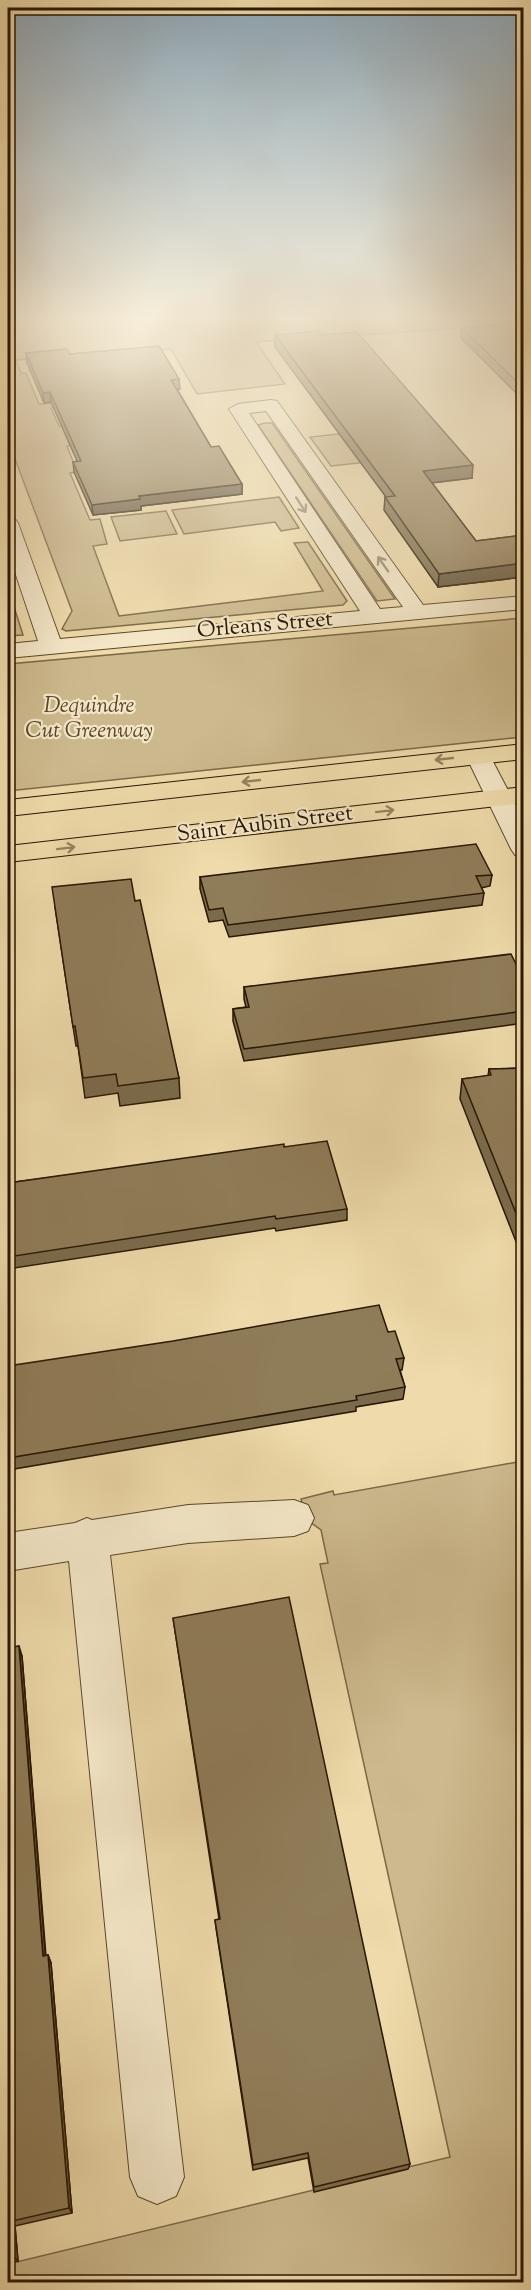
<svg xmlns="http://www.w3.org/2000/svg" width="531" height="2290" viewBox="0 0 531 2290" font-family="'Sorts Mill Goudy',serif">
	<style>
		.green { fill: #ccb98d; stroke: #7a6846; stroke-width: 1.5 }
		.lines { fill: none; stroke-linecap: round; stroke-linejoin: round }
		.minor-casing { stroke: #5a472a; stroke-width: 2 }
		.major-casing { stroke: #281600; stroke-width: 2 }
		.minor { fill: #f4e7c8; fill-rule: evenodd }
		.major { fill: #eedaaa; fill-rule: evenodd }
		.wall { fill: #7b6b4c; stroke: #281600; stroke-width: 1.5 }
		.shaded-wall { fill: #64573e; stroke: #281600; stroke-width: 1.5 }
		.building { fill: #8f7c58; stroke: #281600; stroke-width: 1.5 }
		.oneway { stroke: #98896e }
		.oneway2 { stroke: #95825e }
		.labels { text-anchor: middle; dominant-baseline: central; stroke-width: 4.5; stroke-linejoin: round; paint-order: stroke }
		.far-street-label { font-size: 22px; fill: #281600; stroke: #f4e7c8 }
		.far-park-label { font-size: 22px; font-style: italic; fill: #59472a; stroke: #f4e7c8 }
	</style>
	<rect width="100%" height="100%" fill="#eedaaa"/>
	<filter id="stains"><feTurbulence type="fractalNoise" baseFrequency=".00333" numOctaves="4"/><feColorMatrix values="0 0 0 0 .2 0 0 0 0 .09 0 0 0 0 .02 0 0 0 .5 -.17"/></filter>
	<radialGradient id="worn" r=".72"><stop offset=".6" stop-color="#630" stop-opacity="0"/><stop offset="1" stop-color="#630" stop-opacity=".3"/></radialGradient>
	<g class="green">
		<path d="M 8,316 L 523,316 L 523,324 L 256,342 L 285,384 L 197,394 L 171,349 L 16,360 L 21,373 L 26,373 L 39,404 L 58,403 L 59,407 L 51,408 L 59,426 L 104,422 L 114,440 L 67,446 L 75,466 L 87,471 L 70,473 L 90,520 L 100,519 L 107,544 L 93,546 L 119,616 L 323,591 L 294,543 L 308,542 L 347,601 L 343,605 L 66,631 L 62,629 L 72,611 L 8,440 Z"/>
		<path d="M 265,423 L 272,423 L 395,599 L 377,601 L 258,425 Z"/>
		<path d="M 356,432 L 378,461 L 331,466 L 310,437 Z"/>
		<path d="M 279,497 L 299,528 L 281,531 L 275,522 L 184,534 L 172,510 Z"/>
		<path d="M 166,511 L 177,534 L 120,541 L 111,517 Z"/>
		<path d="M 8,588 L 23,635 L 8,636 Z"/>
		<path d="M 523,618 L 523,737 L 8,791 L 8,664 Z"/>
		<path d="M 523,1461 L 523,2282 L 8,2282 L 8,2264 L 450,2157 L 320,1564 L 328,1563 L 321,1530 L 307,1520 L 301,1499 L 333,1491 L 334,1495 Z"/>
	</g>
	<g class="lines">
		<defs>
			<g id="minor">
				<path d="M 271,400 L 277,401 L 423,605 L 524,596 L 524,609 L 8,658 L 8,644 L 38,641 L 8,551 L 8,517 L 15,519 L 18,523 L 60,639 L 360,611 L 229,409 L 238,404 ZM 266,411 L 403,607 L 380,609 L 249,413 Z"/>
				<path d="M 478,749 L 487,751 L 490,756 L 524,821 L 524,857 L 515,855 L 511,849 L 466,756 L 469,751 Z"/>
				<path d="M 294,1500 L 308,1505 L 314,1518 L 308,1531 L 294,1536 L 188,1543 L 110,1555 L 184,2177 L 176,2196 L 157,2204 L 138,2196 L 130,2177 L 69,1561 L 8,1571 L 8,1533 L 75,1523 L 87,1518 L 92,1520 L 188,1505 Z"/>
			</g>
			<g id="major">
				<path d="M 524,744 L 524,759 L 8,816 L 8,800 Z"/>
				<path d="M 524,787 L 524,803 L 8,862 L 8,846 Z"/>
			</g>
		</defs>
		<use href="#minor" class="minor-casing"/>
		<use href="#major" class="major-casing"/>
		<use href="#minor" class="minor"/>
		<use href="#major" class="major"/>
	</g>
	<g class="wall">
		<path d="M 524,322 L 524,401 L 461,338 L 462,328 Z"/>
		<path d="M 275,335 L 321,335 L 472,478 L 432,483 L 476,541 L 524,535 L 524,577 L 438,587 L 384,510 L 385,497 L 386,497 L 275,347 Z"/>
		<path d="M 26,353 L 70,354 L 180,389 L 177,389 L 211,447 L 242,484 L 242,494 L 141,506 L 141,510 L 93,515 L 74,472 L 73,462 L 77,461 L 51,402 L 44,403 L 27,363 Z"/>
		<path d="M 492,875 L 490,886 L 481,888 L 484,893 L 482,905 L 229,937 L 223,920 L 209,922 L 200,889 L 200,877 Z"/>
		<path d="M 135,901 L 179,1078 L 180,1098 L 120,1106 L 118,1093 L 85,1098 L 78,1046 L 76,1046 L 55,907 Z"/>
		<path d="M 524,972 L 524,1023 L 244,1061 L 233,1021 L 233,1009 L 246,1007 L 244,999 L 244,987 Z"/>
		<path d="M 524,1068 L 524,1262 L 460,1099 L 462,1079 L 488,1076 L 489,1069 Z"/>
		<path d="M 284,1147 L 347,1209 L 347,1220 L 276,1231 L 275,1228 L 8,1269 L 8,1183 Z"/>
		<path d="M 388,1332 L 404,1358 L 402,1370 L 400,1370 L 405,1387 L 403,1399 L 356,1407 L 356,1411 L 8,1470 L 8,1366 Z"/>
		<path d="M 173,1618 L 410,2164 L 408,2169 L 314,2192 L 308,2158 L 253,2170 L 216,1928 L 215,1920 L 219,1919 Z"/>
		<path d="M 8,1648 L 22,1656 L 46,1956 L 48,1955 L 51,1963 L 72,2213 L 15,2226 L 18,2261 L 8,2264 Z"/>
	</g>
	<g class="shaded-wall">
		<path d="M 179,379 L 180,389 L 172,390 L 171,380 Z"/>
		<path d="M 50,392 L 51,402 L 44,403 L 43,393 Z"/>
		<path d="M 473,465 L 472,478 L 422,484 L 423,471 Z"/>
		<path d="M 242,484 L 242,494 L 141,506 L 141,510 L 93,515 L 92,505 L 139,496 Z"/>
		<path d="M 524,563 L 524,577 L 438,587 L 439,574 Z"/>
		<path d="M 19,1646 L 22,1656 L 46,1964 L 43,1956 Z"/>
		<path d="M 48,1955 L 51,1963 L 72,2213 L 69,2208 Z"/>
		<path d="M 12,2221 L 15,2226 L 18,2261 L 14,2257 Z"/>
	</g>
	<g class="building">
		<path d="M 524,322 L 524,389 L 462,328 Z"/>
		<path d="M 318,331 L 321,335 L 357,332 L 473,465 L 423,471 L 476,541 L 524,535 L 524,563 L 439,574 L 385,497 L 395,496 L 275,335 Z"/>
		<path d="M 159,346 L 179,379 L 171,380 L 211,447 L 219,446 L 242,484 L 139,496 L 140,499 L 92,505 L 73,462 L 81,461 L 50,392 L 43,393 L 26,353 L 67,349 L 70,354 Z"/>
		<path d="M 476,844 L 492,875 L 476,876 L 484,893 L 228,925 L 223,908 L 209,910 L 200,877 Z"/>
		<path d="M 131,879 L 135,901 L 140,900 L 179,1078 L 118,1086 L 116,1074 L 83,1078 L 75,1026 L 73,1027 L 52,887 Z"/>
		<path d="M 511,954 L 520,972 L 524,972 L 524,1011 L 244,1049 L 233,1009 L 249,1007 L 244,987 Z"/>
		<path d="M 524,1068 L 524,1233 L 462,1079 L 491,1075 L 489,1069 Z"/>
		<path d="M 327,1141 L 347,1209 L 276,1219 L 275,1216 L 8,1257 L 8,1183 L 284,1144 L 284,1147 Z"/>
		<path d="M 379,1305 L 388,1332 L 395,1331 L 404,1358 L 396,1359 L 405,1387 L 356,1396 L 357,1400 L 8,1458 L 8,1366 L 173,1341 Z"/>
		<path d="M 289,1597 L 410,2164 L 314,2187 L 308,2153 L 253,2165 L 215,1920 L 220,1919 L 173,1618 Z"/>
		<path d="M 19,1646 L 43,1956 L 48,1955 L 69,2208 L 12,2221 L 14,2257 L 8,2259 L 8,1648 Z"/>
	</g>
	<defs><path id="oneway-shaft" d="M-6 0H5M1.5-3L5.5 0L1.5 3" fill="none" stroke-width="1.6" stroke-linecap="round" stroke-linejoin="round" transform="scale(1.5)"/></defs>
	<g class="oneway">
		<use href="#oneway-shaft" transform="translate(301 505) rotate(57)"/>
		<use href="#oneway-shaft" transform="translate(383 564) rotate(-125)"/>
	</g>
	<g class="oneway2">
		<use href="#oneway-shaft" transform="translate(444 759) rotate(174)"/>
		<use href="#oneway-shaft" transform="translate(251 781) rotate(174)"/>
		<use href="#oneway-shaft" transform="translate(385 811) rotate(-7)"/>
		<use href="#oneway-shaft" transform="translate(66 848) rotate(-7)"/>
	</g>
	<linearGradient id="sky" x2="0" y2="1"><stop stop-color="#8fa8b8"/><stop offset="0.5" stop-color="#f7eed9"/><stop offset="1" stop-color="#f7eed9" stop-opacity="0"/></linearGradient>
	<rect width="531" height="637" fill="url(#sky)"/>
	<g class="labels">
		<g class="far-street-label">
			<text transform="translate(265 626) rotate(-5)">Orleans Street</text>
			<text transform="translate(265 825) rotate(-7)">Saint Aubin Street</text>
		</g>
		<g class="far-park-label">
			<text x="89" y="707">Dequindre<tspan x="89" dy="25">Cut Greenway</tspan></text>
		</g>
	</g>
	<rect width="531" height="2290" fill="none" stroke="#eedaaa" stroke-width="30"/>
	<rect x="9" y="9" width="513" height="2272" fill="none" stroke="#281600" stroke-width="3"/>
	<rect x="15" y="15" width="501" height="2260" fill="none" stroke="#281600" stroke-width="1.5"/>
	<rect width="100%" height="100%" filter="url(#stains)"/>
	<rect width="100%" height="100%" fill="url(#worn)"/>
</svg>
